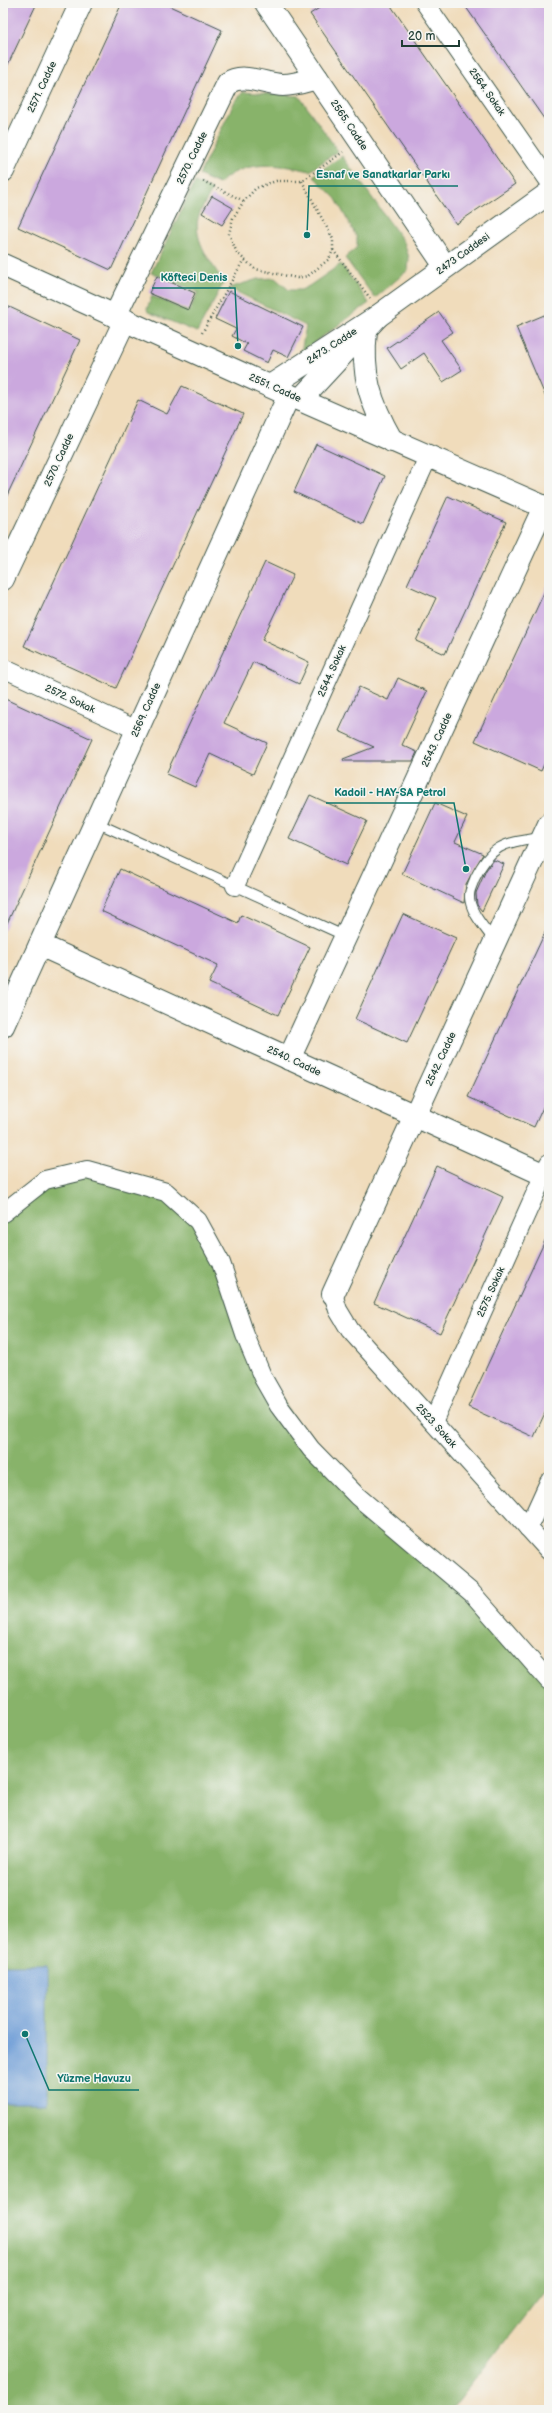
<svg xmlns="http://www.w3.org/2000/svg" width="552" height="2413" viewBox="0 0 552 2413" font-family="'Balsamiq Sans',sans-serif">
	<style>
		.forest { fill: #88b36b; stroke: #547850 }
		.water { fill: #6e9dd7; stroke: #466d86 }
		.building { fill: #cba8de }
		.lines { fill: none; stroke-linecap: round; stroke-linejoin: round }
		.lane-casing { stroke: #3e5548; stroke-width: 11 }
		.street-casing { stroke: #3e5548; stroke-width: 20 }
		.secondary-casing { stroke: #3e5548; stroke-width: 24 }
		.path { stroke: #3e5548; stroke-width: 2.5; stroke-dasharray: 1 3; stroke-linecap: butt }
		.lane { stroke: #fff; stroke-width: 9 }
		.street { stroke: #fff; stroke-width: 18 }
		.secondary { stroke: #fff; stroke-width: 22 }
		.labels { text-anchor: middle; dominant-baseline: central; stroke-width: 3; stroke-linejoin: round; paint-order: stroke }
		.street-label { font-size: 10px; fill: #1f3d34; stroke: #f6f6f2 }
		.leader { fill: none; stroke: #0f766e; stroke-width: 1.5 }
		.callout-dot { fill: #0f766e; stroke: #f6f6f2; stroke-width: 1.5 }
		.callout-label { font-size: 11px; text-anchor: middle; font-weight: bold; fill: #0f766e; stroke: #f6f6f2; stroke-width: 3; stroke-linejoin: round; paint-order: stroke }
	</style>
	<rect width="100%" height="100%" fill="#f6f6f2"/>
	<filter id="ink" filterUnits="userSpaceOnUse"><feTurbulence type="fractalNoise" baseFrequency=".025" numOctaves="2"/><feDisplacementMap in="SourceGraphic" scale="8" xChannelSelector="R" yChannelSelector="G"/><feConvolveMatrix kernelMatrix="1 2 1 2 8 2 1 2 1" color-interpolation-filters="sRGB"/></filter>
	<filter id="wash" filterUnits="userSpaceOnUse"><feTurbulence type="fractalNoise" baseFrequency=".012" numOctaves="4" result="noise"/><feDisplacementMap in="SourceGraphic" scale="16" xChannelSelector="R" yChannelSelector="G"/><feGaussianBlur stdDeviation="0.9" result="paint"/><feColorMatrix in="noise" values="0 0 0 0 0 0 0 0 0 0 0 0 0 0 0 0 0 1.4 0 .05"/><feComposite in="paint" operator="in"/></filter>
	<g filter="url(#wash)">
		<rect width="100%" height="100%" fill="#f0dcbb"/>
		<g class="forest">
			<path d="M 243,92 L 299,96 L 338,151 L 310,171 C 279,164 243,159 219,184 L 199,175 L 234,103 Z"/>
			<path d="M 342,156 L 404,242 L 409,258 L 408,270 L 375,298 L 345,258 L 357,247 L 357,238 L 336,199 L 313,176 Z"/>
			<path d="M 195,182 L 212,190 C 208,199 201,208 198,218 C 193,241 212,264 224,282 L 197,332 L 148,312 L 147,309 L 152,296 L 189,312 L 198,292 L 151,273 Z"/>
			<path d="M 341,264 L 369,303 L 301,352 L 306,326 L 229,288 L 258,279 L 275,278 L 289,290 L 301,290 L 309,286 Z"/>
			<path d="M 87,1170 L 166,1192 L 198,1221 L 245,1335 L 311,1449 L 472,1593 L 549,1681 L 549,2285 L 451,2410 L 3,2410 L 3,1213 L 45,1180 Z"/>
		</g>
		<rect class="water" x="3" y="1965" width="44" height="138"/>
		<g id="blocks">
			<g class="building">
				<path d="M 3,3 L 37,3 L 3,75 Z"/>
				<path d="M 122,3 L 163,3 L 222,30 L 111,270 L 18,227 Z"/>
				<path d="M 327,3 L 389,3 L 515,184 L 456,224 L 310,14 Z"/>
				<path d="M 463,3 L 549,3 L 549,126 L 492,44 Z"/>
				<path d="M 212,196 L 233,208 L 222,225 L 202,213 Z"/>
				<path d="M 157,276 L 195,293 L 188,310 L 149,293 Z"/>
				<path d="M 229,291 L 303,327 L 288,357 L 273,350 L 267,363 L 243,351 L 247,344 L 232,336 L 236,329 L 215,319 Z"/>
				<path d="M 3,304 L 80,340 L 3,504 Z"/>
				<path d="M 439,312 L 453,332 L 441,340 L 462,370 L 443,382 L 424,353 L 401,369 L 387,348 Z"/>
				<path d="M 549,313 L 549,405 L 516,327 Z"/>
				<path d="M 182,386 L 243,414 L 116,688 L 24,646 L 138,400 L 167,414 Z"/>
				<path d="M 316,444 L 385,476 L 363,524 L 294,492 Z"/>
				<path d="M 448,496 L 506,522 L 445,654 L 416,641 L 436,598 L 407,585 Z"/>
				<path d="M 265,562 L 293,575 L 262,640 L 309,662 L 299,684 L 253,662 L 224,723 L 267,743 L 253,774 L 210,754 L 195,787 L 166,774 Z"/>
				<path d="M 549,582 L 549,753 L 541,771 L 475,741 Z"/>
				<path d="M 398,678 L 427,691 L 402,745 L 417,752 L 413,761 L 344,761 L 343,759 L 374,747 L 339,731 L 359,687 L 388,700 Z"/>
				<path d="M 3,698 L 92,739 L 3,932 Z"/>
				<path d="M 310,795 L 367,821 L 346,865 L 289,839 Z"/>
				<path d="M 435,803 L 467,817 L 455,842 L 483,854 L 466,884 L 464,903 L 402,874 Z"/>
				<path d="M 494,860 L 504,864 L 482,911 L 477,905 L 476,893 L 486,870 Z"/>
				<path d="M 120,869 L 238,923 L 241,915 L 310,947 L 278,1015 L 209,983 L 218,965 L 101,911 Z"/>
				<path d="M 403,914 L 456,938 L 407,1043 L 355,1019 Z"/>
				<path d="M 549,924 L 549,1094 L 534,1127 L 468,1097 Z"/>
				<path d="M 437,1166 L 503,1197 L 440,1333 L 374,1303 Z"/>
				<path d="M 549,1232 L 549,1404 L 534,1437 L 468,1407 Z"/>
			</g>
		</g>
	</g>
	<g filter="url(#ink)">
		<use href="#blocks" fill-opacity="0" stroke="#3e5548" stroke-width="1"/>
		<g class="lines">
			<defs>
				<g id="lane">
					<path d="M 95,822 L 347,937"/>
					<path d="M 494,941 C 486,929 473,916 470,901 C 468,892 472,886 475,878 C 492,843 506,843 542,837"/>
				</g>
				<g id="street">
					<path d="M 425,3 L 549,181"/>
					<path d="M 3,668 L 137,730"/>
					<path d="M 235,886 L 428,457"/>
					<path d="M 3,1213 L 45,1180 L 87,1170 L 166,1192 L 198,1221 L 221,1263 L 245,1335 L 263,1378 L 279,1406 L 311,1449 L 357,1496 L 472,1593 L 549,1681"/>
					<path d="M 333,1294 L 338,1310 L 350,1330 L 549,1551"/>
					<path d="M 433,1422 L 549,1163"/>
					<path d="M 528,1528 L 549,1482"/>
				</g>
				<g id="secondary">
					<path d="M 266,3 L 445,266"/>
					<path d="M 3,171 L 81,3"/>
					<path d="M 3,265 L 289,395 L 549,509"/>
					<path d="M 115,316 L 228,83 C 243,72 266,85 283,85 C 295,85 306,81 317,78"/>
					<path d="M 378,316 L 549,193"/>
					<path d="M 366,330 C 361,374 370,402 392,441"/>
					<path d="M 270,386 L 378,316 L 300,400"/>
					<path d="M 3,579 L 125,320"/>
					<path d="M 40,945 L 549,1177"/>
					<path d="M 3,1026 L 289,395"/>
					<path d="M 289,1059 L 544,507"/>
					<path d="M 333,1294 L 549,824"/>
				</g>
			</defs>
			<use href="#lane" class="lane-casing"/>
			<use href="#street" class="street-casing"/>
			<use href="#secondary" class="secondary-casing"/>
			<g class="path">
				<path d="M 203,181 L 244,201"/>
				<path d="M 302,181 L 333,239 L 333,250 L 329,259 L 308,276 L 297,278 L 255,269 L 237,253 L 229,234 L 233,218 L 244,201 L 256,188 L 276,181 L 302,181 L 343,152"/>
				<path d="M 333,250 L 370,298"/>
				<path d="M 202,333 L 243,261"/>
			</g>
			<use href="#lane" class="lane"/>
			<use href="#street" class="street"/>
			<use href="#secondary" class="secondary"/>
		</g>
	</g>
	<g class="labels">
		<g class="street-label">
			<text transform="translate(42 87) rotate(-65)">2571. Cadde</text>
			<text transform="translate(487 92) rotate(55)">2564. Sokak</text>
			<text transform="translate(349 125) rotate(56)">2565. Cadde</text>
			<text transform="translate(192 158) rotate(-64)">2570. Cadde</text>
			<text transform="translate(463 254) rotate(-36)">2473 Caddesi</text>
			<text transform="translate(332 346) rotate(-33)">2473. Cadde</text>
			<text transform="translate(275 388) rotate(24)">2551. Cadde</text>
			<text transform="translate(59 460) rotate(-65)">2570. Cadde</text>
			<text transform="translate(332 671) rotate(-66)">2544. Sokak</text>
			<text transform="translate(70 699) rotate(25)">2572. Sokak</text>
			<text transform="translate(146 710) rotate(-66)">2569. Cadde</text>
			<text transform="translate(437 740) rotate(-65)">2543. Cadde</text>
			<text transform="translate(441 1059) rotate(-65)">2542. Cadde</text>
			<text transform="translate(294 1061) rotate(25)">2540. Cadde</text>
			<text transform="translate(491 1292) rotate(-66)">2575. Sokak</text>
			<text transform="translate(436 1426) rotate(48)">2523. Sokak</text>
		</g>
	</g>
	<path class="leader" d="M307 235L309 186H458M238 346L235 288H152M466 869L454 803H326M25 2034L49 2090H139"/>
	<g class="callout-dot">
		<circle cx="307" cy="235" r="4"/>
		<circle cx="238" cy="346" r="4"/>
		<circle cx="466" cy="869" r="4"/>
		<circle cx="25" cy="2034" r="4"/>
	</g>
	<g class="callout-label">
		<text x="383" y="178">Esnaf ve Sanatkarlar Parkı</text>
		<text x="194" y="281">Köfteci Denis</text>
		<text x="390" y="796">Kadoil - HAY-SA Petrol</text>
		<text x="94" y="2082">Yüzme Havuzu</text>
	</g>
	<rect width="552" height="2413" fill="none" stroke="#f6f6f2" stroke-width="16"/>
	<path d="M402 40v6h57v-6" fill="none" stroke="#1f3d34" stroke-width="2"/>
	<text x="408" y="40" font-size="12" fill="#1f3d34" stroke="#f6f6f2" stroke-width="3" paint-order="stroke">20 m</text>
</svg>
